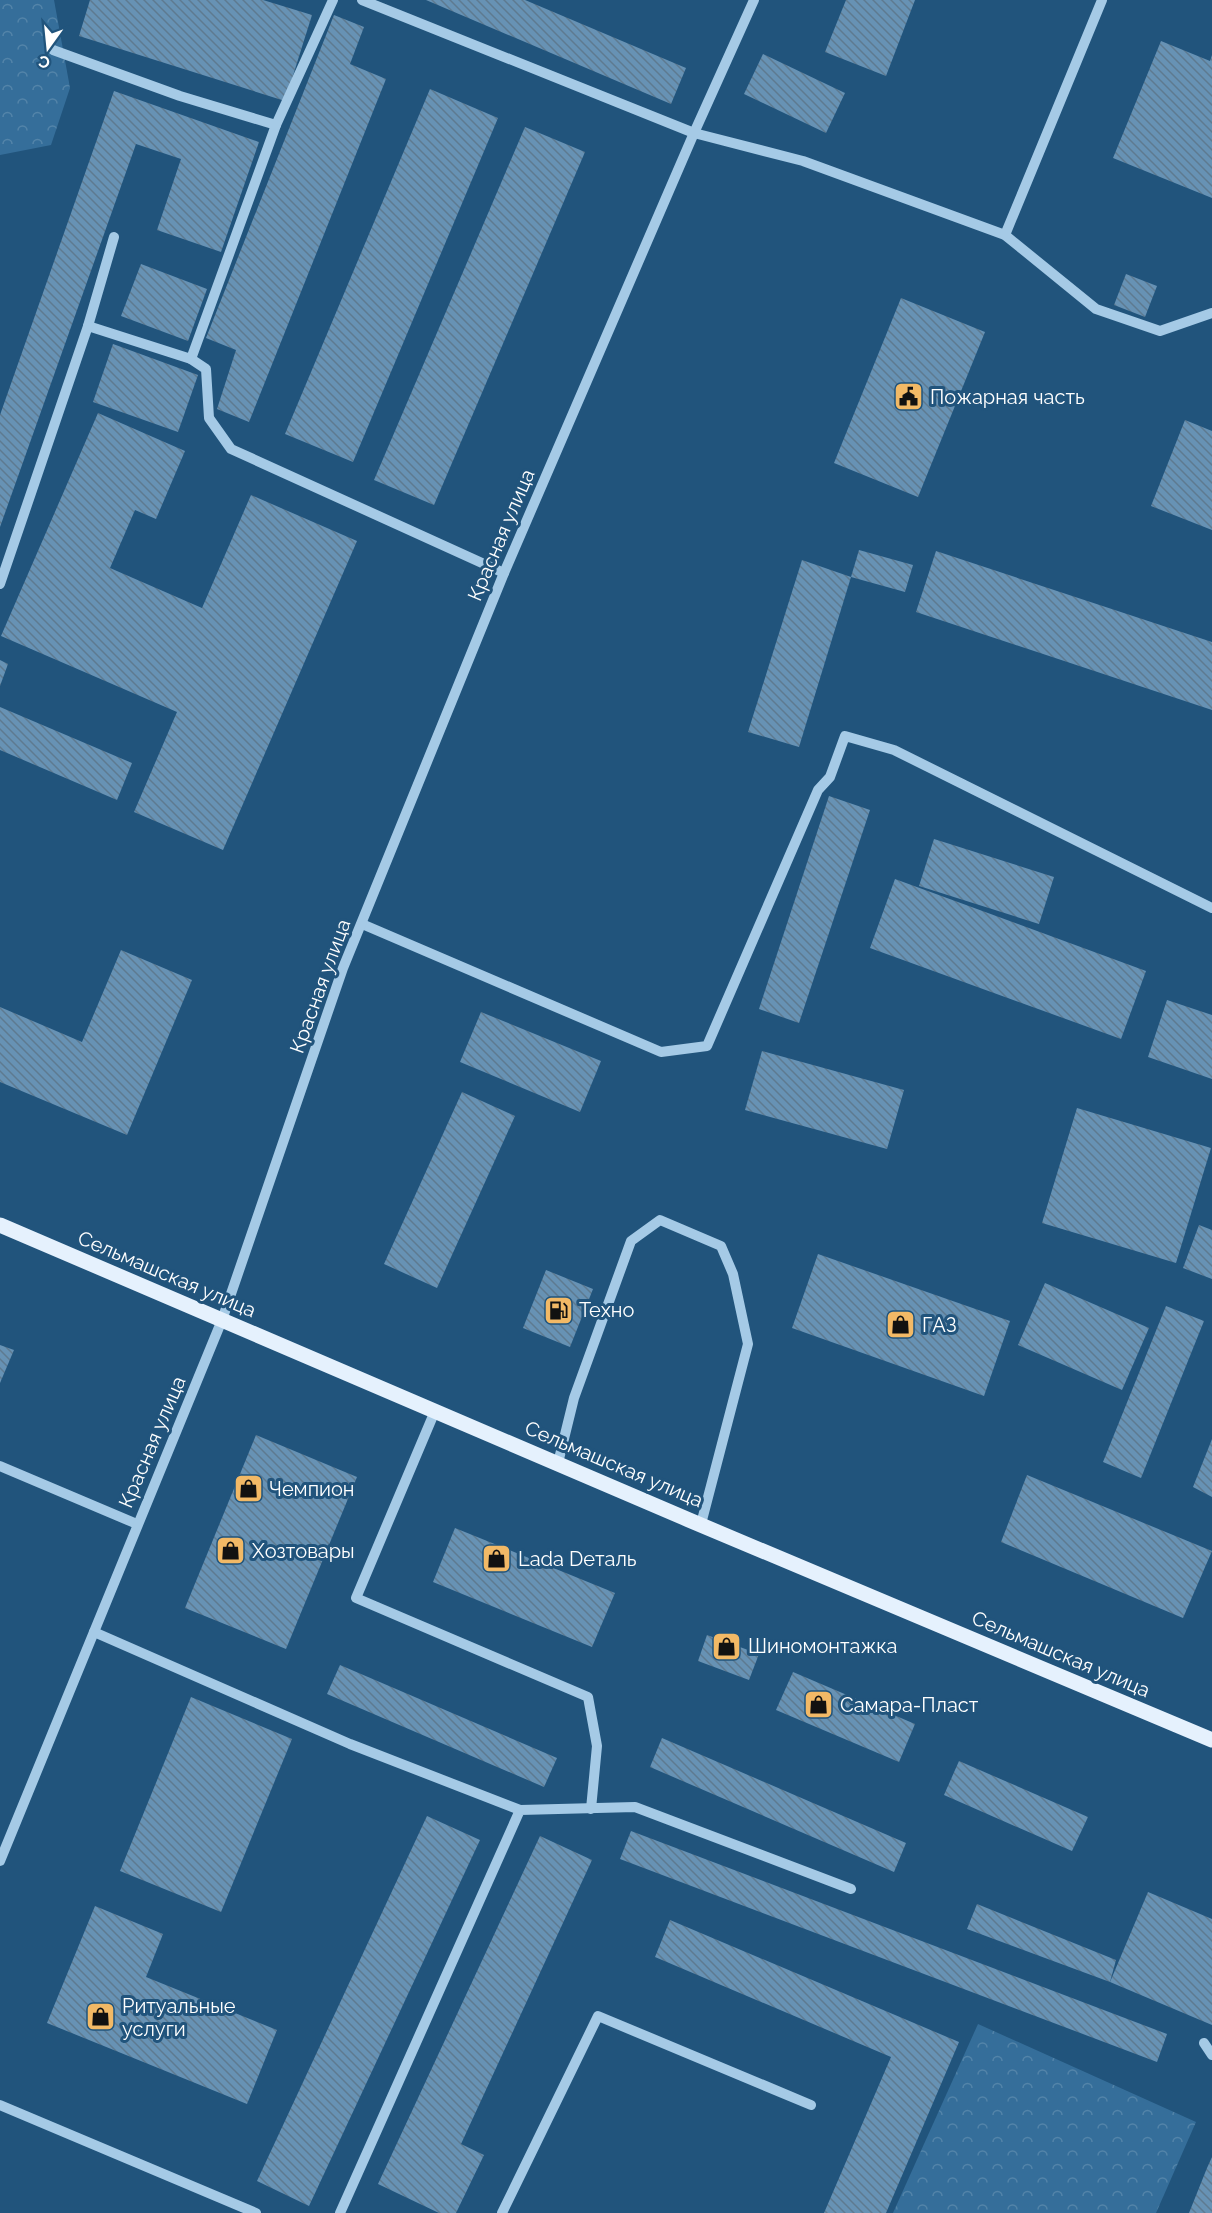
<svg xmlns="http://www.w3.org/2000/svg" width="1212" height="2213" viewBox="0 0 1212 2213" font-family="Raleway,sans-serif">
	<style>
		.forest { fill: url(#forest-crowns) }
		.building { fill: url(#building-back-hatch) }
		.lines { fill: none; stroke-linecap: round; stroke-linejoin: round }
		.minor { stroke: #a5cae6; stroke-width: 10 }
		.major { stroke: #e5f1fd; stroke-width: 15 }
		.labels { text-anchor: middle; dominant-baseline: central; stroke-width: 6; stroke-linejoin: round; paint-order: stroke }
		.poi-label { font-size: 20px; fill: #fff; stroke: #21547c; text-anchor: start }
		.street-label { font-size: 20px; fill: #fff; stroke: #21547c }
	</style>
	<defs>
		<pattern id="forest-crowns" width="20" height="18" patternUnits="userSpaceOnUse" patternTransform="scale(1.5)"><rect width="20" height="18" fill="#356e9a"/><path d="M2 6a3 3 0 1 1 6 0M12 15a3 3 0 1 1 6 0" fill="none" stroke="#5384a9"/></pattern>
		<pattern id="building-back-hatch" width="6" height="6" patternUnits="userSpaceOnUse" patternTransform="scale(1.5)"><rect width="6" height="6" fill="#6792b4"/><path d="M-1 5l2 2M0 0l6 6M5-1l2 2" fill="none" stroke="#5e7a90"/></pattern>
	</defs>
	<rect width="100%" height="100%" fill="#21547c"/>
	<g class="forest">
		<path d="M 0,0 L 54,0 L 70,88 L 51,145 L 0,155 Z"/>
		<path d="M 978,2024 L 1196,2122 L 1156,2213 L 893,2213 Z"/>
	</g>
	<g class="building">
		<path d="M 90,0 L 263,0 L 312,15 L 285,101 L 79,36 Z"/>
		<path d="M 426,0 L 525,0 L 686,68 L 671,104 Z"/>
		<path d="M 846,0 L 915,0 L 886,76 L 825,52 Z"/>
		<path d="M 334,15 L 364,27 L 350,64 L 386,79 L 249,422 L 217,409 L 236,350 L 206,338 Z"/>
		<path d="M 1161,41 L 1210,61 L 1212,55 L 1212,198 L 1113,158 Z"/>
		<path d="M 763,54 L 845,93 L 826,133 L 744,94 Z"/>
		<path d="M 430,89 L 498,118 L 353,462 L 285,434 Z"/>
		<path d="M 114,91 L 259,142 L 221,252 L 157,230 L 181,159 L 136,144 L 0,527 L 0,415 Z"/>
		<path d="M 525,127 L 585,152 L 434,505 L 374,480 Z"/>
		<path d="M 141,264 L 207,289 L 188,341 L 121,316 Z"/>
		<path d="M 1126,274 L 1157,286 L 1145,317 L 1114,305 Z"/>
		<path d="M 901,298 L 985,332 L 918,497 L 834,463 Z"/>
		<path d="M 113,344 L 198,375 L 178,432 L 93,402 Z"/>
		<path d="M 98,413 L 185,451 L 156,519 L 135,510 L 110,568 L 202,608 L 251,495 L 357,541 L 223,850 L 134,812 L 177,712 L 1,636 Z"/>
		<path d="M 1185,420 L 1212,431 L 1212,530 L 1151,506 Z"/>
		<path d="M 859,550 L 913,565 L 905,592 L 851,577 Z"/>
		<path d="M 936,551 L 1212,642 L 1212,710 L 916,612 Z"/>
		<path d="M 802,560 L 851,577 L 799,747 L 748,732 Z"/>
		<path d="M 0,660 L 8,664 L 0,686 Z"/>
		<path d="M 0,707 L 132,763 L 117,800 L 0,750 Z"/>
		<path d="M 829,796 L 870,810 L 799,1023 L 759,1009 Z"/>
		<path d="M 934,839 L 1054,877 L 1039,924 L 919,886 Z"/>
		<path d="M 895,879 L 1146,971 L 1121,1039 L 870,948 Z"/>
		<path d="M 121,950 L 192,980 L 127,1135 L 0,1082 L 0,1007 L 82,1042 Z"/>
		<path d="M 1167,1000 L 1212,1015 L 1212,1079 L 1148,1057 Z"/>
		<path d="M 481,1012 L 601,1061 L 580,1112 L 460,1062 Z"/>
		<path d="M 762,1051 L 904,1090 L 887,1149 L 745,1110 Z"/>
		<path d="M 462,1092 L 515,1116 L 437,1288 L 384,1264 Z"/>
		<path d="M 1077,1108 L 1211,1148 L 1176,1263 L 1042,1223 Z"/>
		<path d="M 1199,1225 L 1212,1230 L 1212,1279 L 1183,1268 Z"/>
		<path d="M 818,1254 L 1010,1321 L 984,1396 L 792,1328 Z"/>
		<path d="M 546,1270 L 593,1289 L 570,1347 L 523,1328 Z"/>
		<path d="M 1045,1283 L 1149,1328 L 1122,1390 L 1018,1345 Z"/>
		<path d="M 1166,1306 L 1204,1321 L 1141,1478 L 1103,1462 Z"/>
		<path d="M 0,1345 L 14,1350 L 0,1383 Z"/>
		<path d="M 256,1435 L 357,1477 L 286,1649 L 185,1608 Z"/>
		<path d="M 1212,1439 L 1212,1497 L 1193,1487 Z"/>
		<path d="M 1027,1475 L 1212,1551 L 1183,1618 L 1001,1542 Z"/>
		<path d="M 455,1528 L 615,1593 L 592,1647 L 433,1582 Z"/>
		<path d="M 707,1635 L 759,1654 L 749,1680 L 698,1661 Z"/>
		<path d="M 340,1665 L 557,1758 L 544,1787 L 327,1694 Z"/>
		<path d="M 793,1672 L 915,1724 L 899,1762 L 776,1710 Z"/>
		<path d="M 191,1697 L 292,1739 L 221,1912 L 120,1871 Z"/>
		<path d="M 662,1738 L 906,1843 L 894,1872 L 650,1767 Z"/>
		<path d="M 959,1761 L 1088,1817 L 1072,1851 L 944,1795 Z"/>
		<path d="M 427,1816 L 480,1840 L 309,2206 L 257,2181 Z"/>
		<path d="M 631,1831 L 1167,2034 L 1157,2062 L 620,1859 Z"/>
		<path d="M 540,1836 L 592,1860 L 461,2144 L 484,2155 L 456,2213 L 439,2213 L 378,2184 Z"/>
		<path d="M 1148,1892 L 1212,1919 L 1212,2025 L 1110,1982 Z"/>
		<path d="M 977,1904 L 1116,1960 L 1110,1982 L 967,1929 Z"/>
		<path d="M 95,1906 L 163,1934 L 146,1977 L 277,2030 L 247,2104 L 47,2023 Z"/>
		<path d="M 670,1920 L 959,2042 L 886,2213 L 824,2213 L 891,2057 L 655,1957 Z"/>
		<path d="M 1212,2157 L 1212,2213 L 1189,2213 L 1207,2168 Z"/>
	</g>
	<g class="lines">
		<g class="minor">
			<path d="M 333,0 L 276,125 L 191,359 L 206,369 L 209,418 L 231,449 L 504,573"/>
			<path d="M 362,0 L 694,133 L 803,161 L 1005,235 L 1096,309 L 1160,331 L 1212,313"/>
			<path d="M 53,50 L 180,96 L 276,125"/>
			<path d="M 1005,235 L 1102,0"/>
			<path d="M 114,237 L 88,326 L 191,359"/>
			<path d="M 0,584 L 88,326"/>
			<path d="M 362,924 L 661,1052 L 707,1046 L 818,790 L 830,777 L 845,736 L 894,750 L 1212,908"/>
			<path d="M 435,1411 L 356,1598 L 588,1697 L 597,1746 L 591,1809"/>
			<path d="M 558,1463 L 574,1398 L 631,1241 L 660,1220 L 721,1246 L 733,1274 L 748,1344 L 701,1524"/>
			<path d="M 0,1466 L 137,1524"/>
			<path d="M 94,1632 L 350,1744 L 520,1810"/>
			<path d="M 0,1861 L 222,1320 L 343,968 L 504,573 L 694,133 L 754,0"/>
			<path d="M 1204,2043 L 1212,2055"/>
			<path d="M 0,2105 L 256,2213"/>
			<path d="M 340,2213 L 520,1810 L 635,1807 L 851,1889"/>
			<path d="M 502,2213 L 598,2016 L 811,2105"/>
		</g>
		<path class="major" d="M 0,1225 L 689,1520 L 1212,1740"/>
	</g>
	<defs>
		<symbol id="civic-square" viewBox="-11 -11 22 22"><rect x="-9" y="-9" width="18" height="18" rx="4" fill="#f2b966" stroke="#21547c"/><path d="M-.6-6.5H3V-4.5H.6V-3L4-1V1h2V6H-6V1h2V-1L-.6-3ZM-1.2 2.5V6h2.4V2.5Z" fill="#111"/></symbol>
		<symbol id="fuel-square" viewBox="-11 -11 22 22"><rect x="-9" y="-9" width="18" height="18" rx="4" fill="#f2b966" stroke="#21547c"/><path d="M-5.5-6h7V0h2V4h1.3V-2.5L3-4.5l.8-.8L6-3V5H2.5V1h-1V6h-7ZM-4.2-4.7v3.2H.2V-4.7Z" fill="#111"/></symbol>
		<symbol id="shop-square" viewBox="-11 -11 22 22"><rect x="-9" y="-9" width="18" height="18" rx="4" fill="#f2b966" stroke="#21547c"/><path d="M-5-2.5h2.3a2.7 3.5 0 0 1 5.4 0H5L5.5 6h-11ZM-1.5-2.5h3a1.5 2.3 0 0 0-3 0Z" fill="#111"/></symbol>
	</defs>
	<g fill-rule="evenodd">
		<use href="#civic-square" x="892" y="380" width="33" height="33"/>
		<use href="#fuel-square" x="542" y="1294" width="33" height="33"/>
		<use href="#shop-square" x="884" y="1308" width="33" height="33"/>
		<use href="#shop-square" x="232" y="1472" width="33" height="33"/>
		<use href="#shop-square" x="214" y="1534" width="33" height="33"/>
		<use href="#shop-square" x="480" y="1542" width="33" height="33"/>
		<use href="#shop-square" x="710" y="1630" width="33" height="33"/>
		<use href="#shop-square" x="802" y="1688" width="33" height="33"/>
		<use href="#shop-square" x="84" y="2000" width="33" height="33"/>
	</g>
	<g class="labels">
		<g class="poi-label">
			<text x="930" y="397">Пожарная часть</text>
			<text x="579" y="1310">Техно</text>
			<text x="922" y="1325">ГАЗ</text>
			<text x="269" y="1489">Чемпион</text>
			<text x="252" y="1551">Хозтовары</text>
			<text x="518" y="1559">Lada Dеталь</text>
			<text x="748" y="1646">Шиномонтажка</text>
			<text x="840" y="1705">Самара-Пласт</text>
			<text x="122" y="2006">Ритуальные<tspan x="122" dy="23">услуги</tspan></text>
		</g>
		<g class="street-label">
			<text transform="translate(501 535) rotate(-67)">Красная улица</text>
			<text transform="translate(320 986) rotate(-70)">Красная улица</text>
			<text transform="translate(167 1274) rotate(23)">Сельмашская улица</text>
			<text transform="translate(152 1442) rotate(-67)">Красная улица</text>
			<text transform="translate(614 1464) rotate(23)">Сельмашская улица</text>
			<text transform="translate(1061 1654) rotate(23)">Сельмашская улица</text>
		</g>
	</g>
	<g transform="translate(48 48) rotate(195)" stroke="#21547c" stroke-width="4.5" paint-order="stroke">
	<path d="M0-4.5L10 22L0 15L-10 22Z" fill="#ffffff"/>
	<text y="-9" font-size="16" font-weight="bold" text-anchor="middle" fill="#ffffff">С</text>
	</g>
</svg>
